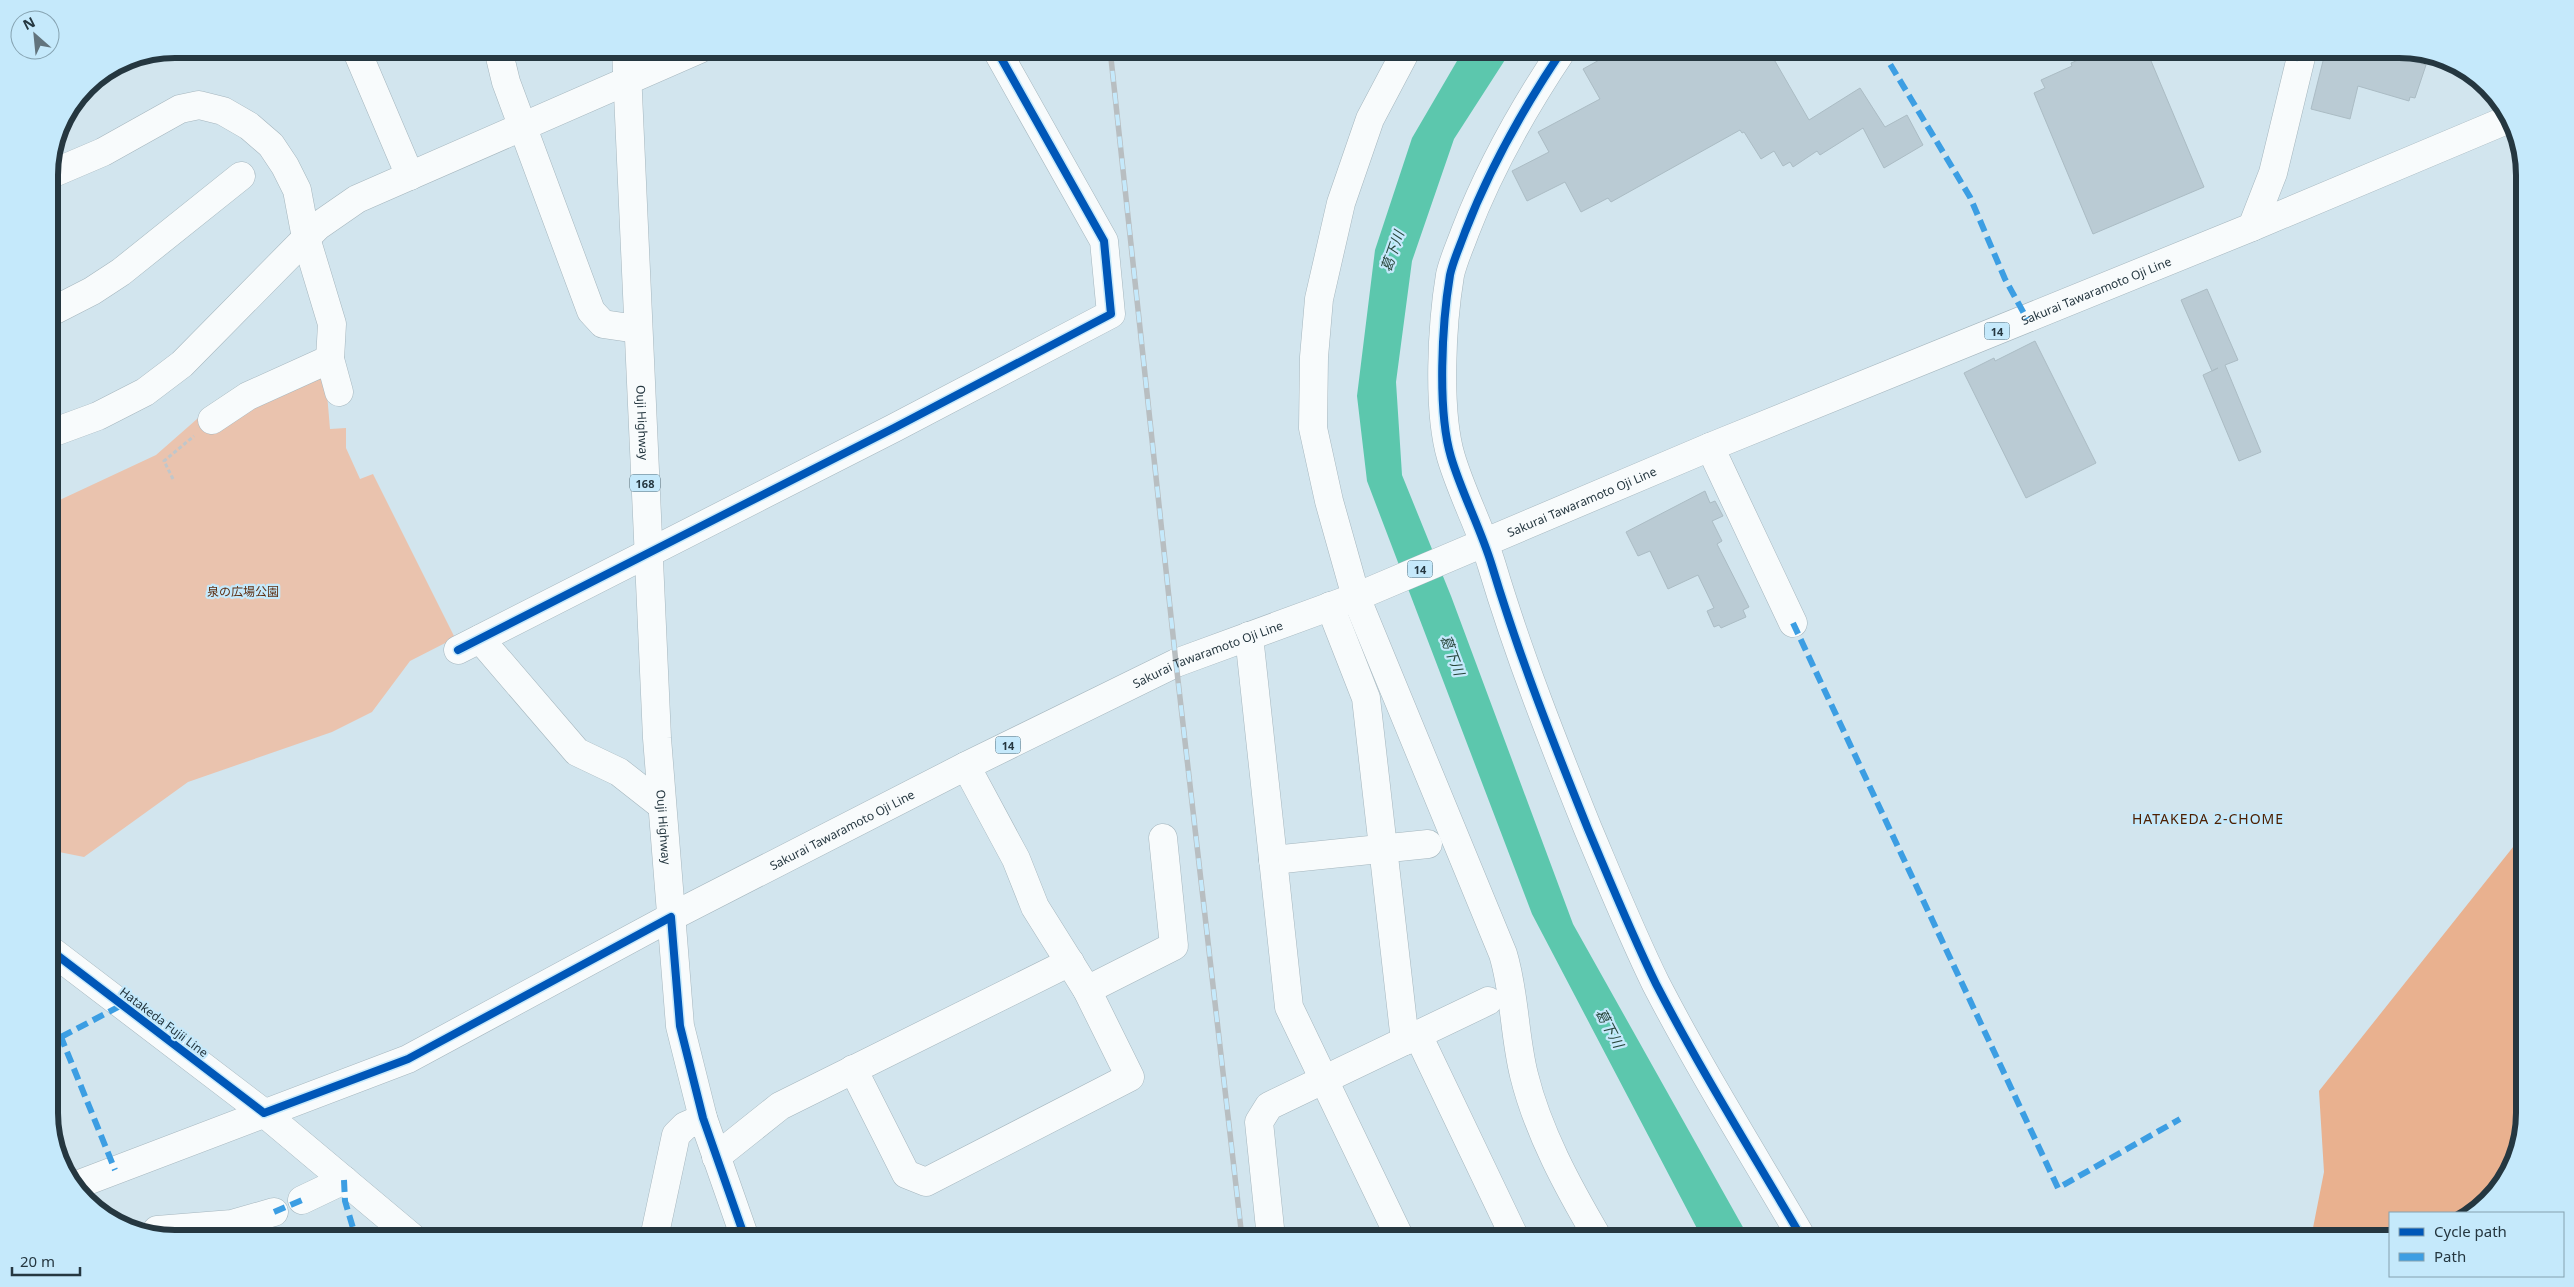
<svg xmlns="http://www.w3.org/2000/svg" width="2574" height="1287" viewBox="0 0 2574 1287" font-family="'Noto Sans','Noto Sans JP',sans-serif">
	<style>
		.green { fill: #eac3ae }
		.forest { fill: #e9b18f }
		.water { fill: #5cc7ad }
		.building { fill: #bacbd4; stroke: #abbcc4 }
		.lines { fill: none; stroke-linecap: round; stroke-linejoin: round }
		.minor-casing { stroke: #a5b6be; stroke-width: 29 }
		.major-casing { stroke: #a5b6be; stroke-width: 29 }
		.highway-casing { stroke: #a5b6be; stroke-width: 29 }
		.path { stroke: #c0c7cb; stroke-width: 3; stroke-dasharray: 4 2.5; stroke-linecap: butt }
		.minor { stroke: #f8fbfc; stroke-width: 28 }
		.major { stroke: #f8fbfc; stroke-width: 28 }
		.highway { stroke: #f8fbfc; stroke-width: 28 }
		.rail-casing { stroke: #b8bec1; stroke-width: 5.5 }
		.rail { stroke: #c5e9fb; stroke-width: 4; stroke-dasharray: 11; stroke-linecap: butt }
		.quiet { stroke: #3c9ee3; stroke-width: 6; stroke-dasharray: 12 6; stroke-linecap: butt }
		.cycleway-casing { stroke: #c5e9fb; stroke-width: 11 }
		.cycleway { stroke: #0057b8; stroke-width: 8 }
		.labels { text-anchor: middle; dominant-baseline: central; stroke-width: 4.5; stroke-linejoin: round; paint-order: stroke }
		.shield { fill: #c5e9fb; stroke: #556c78; stroke-width: 1 }
		.shield-label { font-size: 11px; font-weight: bold; fill: #253740 }
		.street-label { font-size: 12px; fill: #253740; stroke: #c5e9fb }
		.park-label { font-size: 12px; fill: #5d2f13; stroke: #c5e9fb }
		.water-label { font-size: 14px; font-style: italic; fill: #29463b; stroke: #c5e9fb }
		.neighbourhood-label { font-size: 14px; letter-spacing: 1px; fill: #4e2002; stroke: #c5e9fb }
		.rim { fill: none; stroke: #253740; stroke-width: 6 }
	</style>
	<rect width="100%" height="100%" fill="#d2e5ee"/>
	<path class="green" d="M 325,370 L 330,429 L 346,428 L 346,448 L 360,479 L 373,474 L 455,638 L 410,661 L 372,712 L 332,732 L 188,782 L 84,857 L 49,850 L 49,505 L 156,455 L 205,412 Z"/>
	<path class="forest" d="M 2525,832 L 2525,1112 L 2512,1168 L 2472,1213 L 2390,1213 L 2390,1238 L 2311,1238 L 2324,1172 L 2319,1091 Z"/>
	<path class="water" d="M 1464,49 L 1512,49 L 1454,139 L 1412,261 L 1396,382 L 1402,475 L 1451,596 L 1573,924 L 1749,1238 L 1702,1238 L 1532,914 L 1367,481 L 1357,396 L 1375,250 L 1412,138 Z"/>
	<g class="building">
		<path d="M 1619,49 L 1768,49 L 1809,120 L 1860,88 L 1885,127 L 1907,115 L 1923,145 L 1884,168 L 1863,128 L 1820,155 L 1817,151 L 1793,167 L 1790,162 L 1783,166 L 1774,151 L 1761,159 L 1744,132 L 1742,133 L 1740,130 L 1611,202 L 1608,198 L 1581,212 L 1565,182 L 1527,201 L 1512,171 L 1549,152 L 1538,132 L 1600,99 L 1583,69 Z"/>
		<path d="M 2104,49 L 2146,49 L 2204,187 L 2093,234 L 2034,93 L 2045,88 L 2041,80 L 2072,66 L 2071,63 Z"/>
		<path d="M 2326,49 L 2373,49 L 2426,65 L 2415,98 L 2410,97 L 2409,101 L 2358,86 L 2350,119 L 2311,109 Z"/>
		<path d="M 2207,289 L 2238,360 L 2225,365 L 2261,452 L 2239,461 L 2203,375 L 2218,368 L 2212,371 L 2181,300 Z"/>
		<path d="M 2035,341 L 2096,463 L 2026,498 L 1964,373 L 1994,358 L 1995,361 Z"/>
		<path d="M 1705,491 L 1710,503 L 1715,501 L 1723,516 L 1712,521 L 1722,541 L 1717,544 L 1749,607 L 1743,610 L 1746,617 L 1721,628 L 1719,625 L 1714,627 L 1707,611 L 1714,608 L 1698,575 L 1668,589 L 1650,551 L 1638,556 L 1626,532 Z"/>
	</g>
	<g class="lines">
		<defs>
			<g id="minor">
				<path d="M 356,49 L 410,176"/>
				<path d="M 498,49 L 506,82 L 591,311 L 603,324 L 637,329"/>
				<path d="M 1407,49 L 1370,119 L 1341,203 L 1319,299 L 1314,357 L 1313,428 L 1329,501 L 1356,597 L 1503,954 C 1515,993 1514,1035 1524,1075 C 1538,1132 1568,1187 1598,1238"/>
				<path d="M 1563,49 C 1524,107 1490,167 1465,232 C 1460,246 1453,261 1450,275 C 1442,323 1437,410 1451,457 C 1462,494 1481,529 1492,566 C 1519,656 1553,742 1588,829 C 1610,881 1631,933 1656,984 C 1701,1071 1753,1154 1802,1238"/>
				<path d="M 49,175 L 103,152 L 180,109 L 199,105 L 223,111 L 249,126 L 271,145 L 285,166 L 297,190 L 306,238 L 332,324 L 330,359 L 339,392"/>
				<path d="M 2252,227 L 2273,173 L 2303,49"/>
				<path d="M 49,313 L 92,291 L 121,272 L 241,176"/>
				<path d="M 212,420 L 248,396 L 330,359"/>
				<path d="M 49,434 L 98,416 L 145,392 L 182,364 L 318,226 L 357,199 L 700,49"/>
				<path d="M 1710,447 L 1793,623"/>
				<path d="M 1330,606 L 1366,698 L 1405,1041"/>
				<path d="M 1249,636 L 1289,1007 L 1400,1238"/>
				<path d="M 480,639 L 577,752 L 619,772 L 661,805"/>
				<path d="M 458,650 L 894,428 L 1111,314 L 1104,241 L 996,49"/>
				<path d="M 1273,860 L 1428,844"/>
				<path d="M 1087,990 L 1174,946 L 1163,838"/>
				<path d="M 1418,1035 L 1515,1238"/>
				<path d="M 853,1069 L 906,1174 L 926,1182 L 1130,1077 L 1087,990 L 1035,907 L 1016,859 L 966,766"/>
				<path d="M 716,1157 L 780,1106 L 1070,962"/>
				<path d="M 74,1186 L 408,1059 L 671,917"/>
				<path d="M 302,1200 L 344,1180"/>
				<path d="M 157,1230 L 232,1224 L 274,1212"/>
				<path d="M 1271,1238 L 1259,1122 L 1269,1106 L 1488,1001"/>
			</g>
			<g id="major">
				<path id="s1" d="M 671,917 L 966,766 L 1176,663 L 1356,597 L 1710,447 L 2252,227 L 2509,119"/>
				<path d="M 49,949 L 264,1113 L 413,1238"/>
				<path d="M 654,1238 L 676,1135 L 685,1126 L 703,1118"/>
			</g>
			<g id="highway">
				<path id="s2" d="M 626,49 L 657,738 L 680,1026 L 703,1118 L 745,1238"/>
			</g>
		</defs>
		<use href="#minor" class="minor-casing"/>
		<use href="#major" class="major-casing"/>
		<use href="#highway" class="highway-casing"/>
		<path class="path" d="M 173,479 L 164,461 L 194,436"/>
		<use href="#minor" class="minor"/>
		<use href="#major" class="major"/>
		<use href="#highway" class="highway"/>
		<defs>
			<path id="rail" d="M 1110,49 L 1176,663 L 1242,1238"/>
		</defs>
		<use href="#rail" class="rail-casing"/>
		<use href="#rail" class="rail"/>
		<g class="quiet">
			<path d="M 1881,49 L 1970,197 L 2005,279 L 2027,319"/>
			<path d="M 2297,49 L 2300,62"/>
			<path d="M 1793,623 L 2058,1188 L 2180,1119"/>
			<path d="M 49,1021 L 61,1037 L 115,1170"/>
			<path d="M 61,1037 L 122,1005"/>
			<path d="M 344,1180 L 345,1201 L 356,1238"/>
			<path d="M 274,1212 L 302,1200"/>
		</g>
		<defs>
			<g id="cycleway">
				<path d="M 1563,49 C 1524,107 1490,167 1465,232 C 1460,246 1453,261 1450,275 C 1442,323 1437,410 1451,457 C 1462,494 1481,529 1492,566 C 1519,656 1553,742 1588,829 C 1610,881 1631,933 1656,984 C 1701,1071 1753,1154 1802,1238"/>
				<path d="M 458,650 L 894,428 L 1111,314 L 1104,241 L 996,49"/>
				<path d="M 49,949 L 264,1113 L 408,1059 L 671,917 L 680,1026 L 703,1118 L 745,1238"/>
			</g>
		</defs>
		<use href="#cycleway" class="cycleway-casing"/>
		<use href="#cycleway" class="cycleway"/>
	</g>
	<g class="labels">
		<g class="shield">
			<rect x="1984.5" y="322.5" width="25" height="17" rx="4"/>
			<rect x="630" y="474.5" width="30" height="17" rx="4"/>
			<rect x="1407.5" y="560.5" width="25" height="17" rx="4"/>
			<rect x="995.5" y="736.5" width="25" height="17" rx="4"/>
		</g>
		<g class="shield-label">
			<text x="1997" y="331">14</text>
			<text x="645" y="483">168</text>
			<text x="1420" y="569">14</text>
			<text x="1008" y="745">14</text>
		</g>
		<g class="street-label">
			<text stroke="none"><textPath href="#s1" startOffset="1558">Sakurai Tawaramoto Oji Line</textPath></text>
			<text stroke="none"><textPath href="#s2" startOffset="374">Ouji Highway</textPath></text>
			<text stroke="none"><textPath href="#s1" startOffset="1002">Sakurai Tawaramoto Oji Line</textPath></text>
			<text stroke="none"><textPath href="#s1" startOffset="598">Sakurai Tawaramoto Oji Line</textPath></text>
			<text stroke="none"><textPath href="#s2" startOffset="779">Ouji Highway</textPath></text>
			<text stroke="none"><textPath href="#s1" startOffset="192">Sakurai Tawaramoto Oji Line</textPath></text>
			<text transform="translate(164 1022) rotate(37)">Hatakeda Fujii Line</text>
		</g>
		<g class="park-label">
			<text x="243" y="591">泉の広場公園</text>
		</g>
		<g class="water-label">
			<text transform="translate(1392 251) rotate(-71)">葛下川</text>
			<text transform="translate(1453 655) rotate(69)">葛下川</text>
			<text transform="translate(1610 1028) rotate(62)">葛下川</text>
		</g>
		<g class="neighbourhood-label">
			<text x="2208" y="818">HATAKEDA 2-CHOME</text>
		</g>
	</g>
	<path d="M0 0H2574V1287H0ZM175 58H2399A117 117 0 0 1 2516 175V1113A117 117 0 0 1 2399 1230H175A117 117 0 0 1 58 1113V175A117 117 0 0 1 175 58Z" fill="#c5e9fb" fill-rule="evenodd"/>
	<path class="rim" d="M175 58H2399A117 117 0 0 1 2516 175V1113A117 117 0 0 1 2399 1230H175A117 117 0 0 1 58 1113V175A117 117 0 0 1 175 58Z"/>
	<rect x="2389" y="1212" width="175" height="65" fill="#c5e9fb" stroke="#85a2b0"/>
	<rect x="2399" y="1228" width="25" height="8" fill="#0057b8" stroke="#85a2b0"/>
	<text x="2434" y="1237" font-size="15" fill="#253740">Cycle path</text>
	<rect x="2399" y="1253" width="25" height="8" fill="#3c9ee3" stroke="#85a2b0"/>
	<text x="2434" y="1262" font-size="15" fill="#253740">Path</text>
	<g transform="translate(35 35) rotate(333)"><circle r="24" fill="#c5e9fb" stroke="#85a2b0"/>
	<path d="M0-4L9 19L0 12L-9 19Z" fill="#62747d"/>
	<text y="-8" font-size="14" font-weight="bold" text-anchor="middle" fill="#253740">N</text>
	</g>
	<path d="M12 1267v8h68v-8" fill="none" stroke="#253740" stroke-width="2.5"/>
	<text x="20" y="1267" font-size="15" fill="#253740" stroke="#c5e9fb" stroke-width="4" paint-order="stroke">20 m</text>
</svg>
